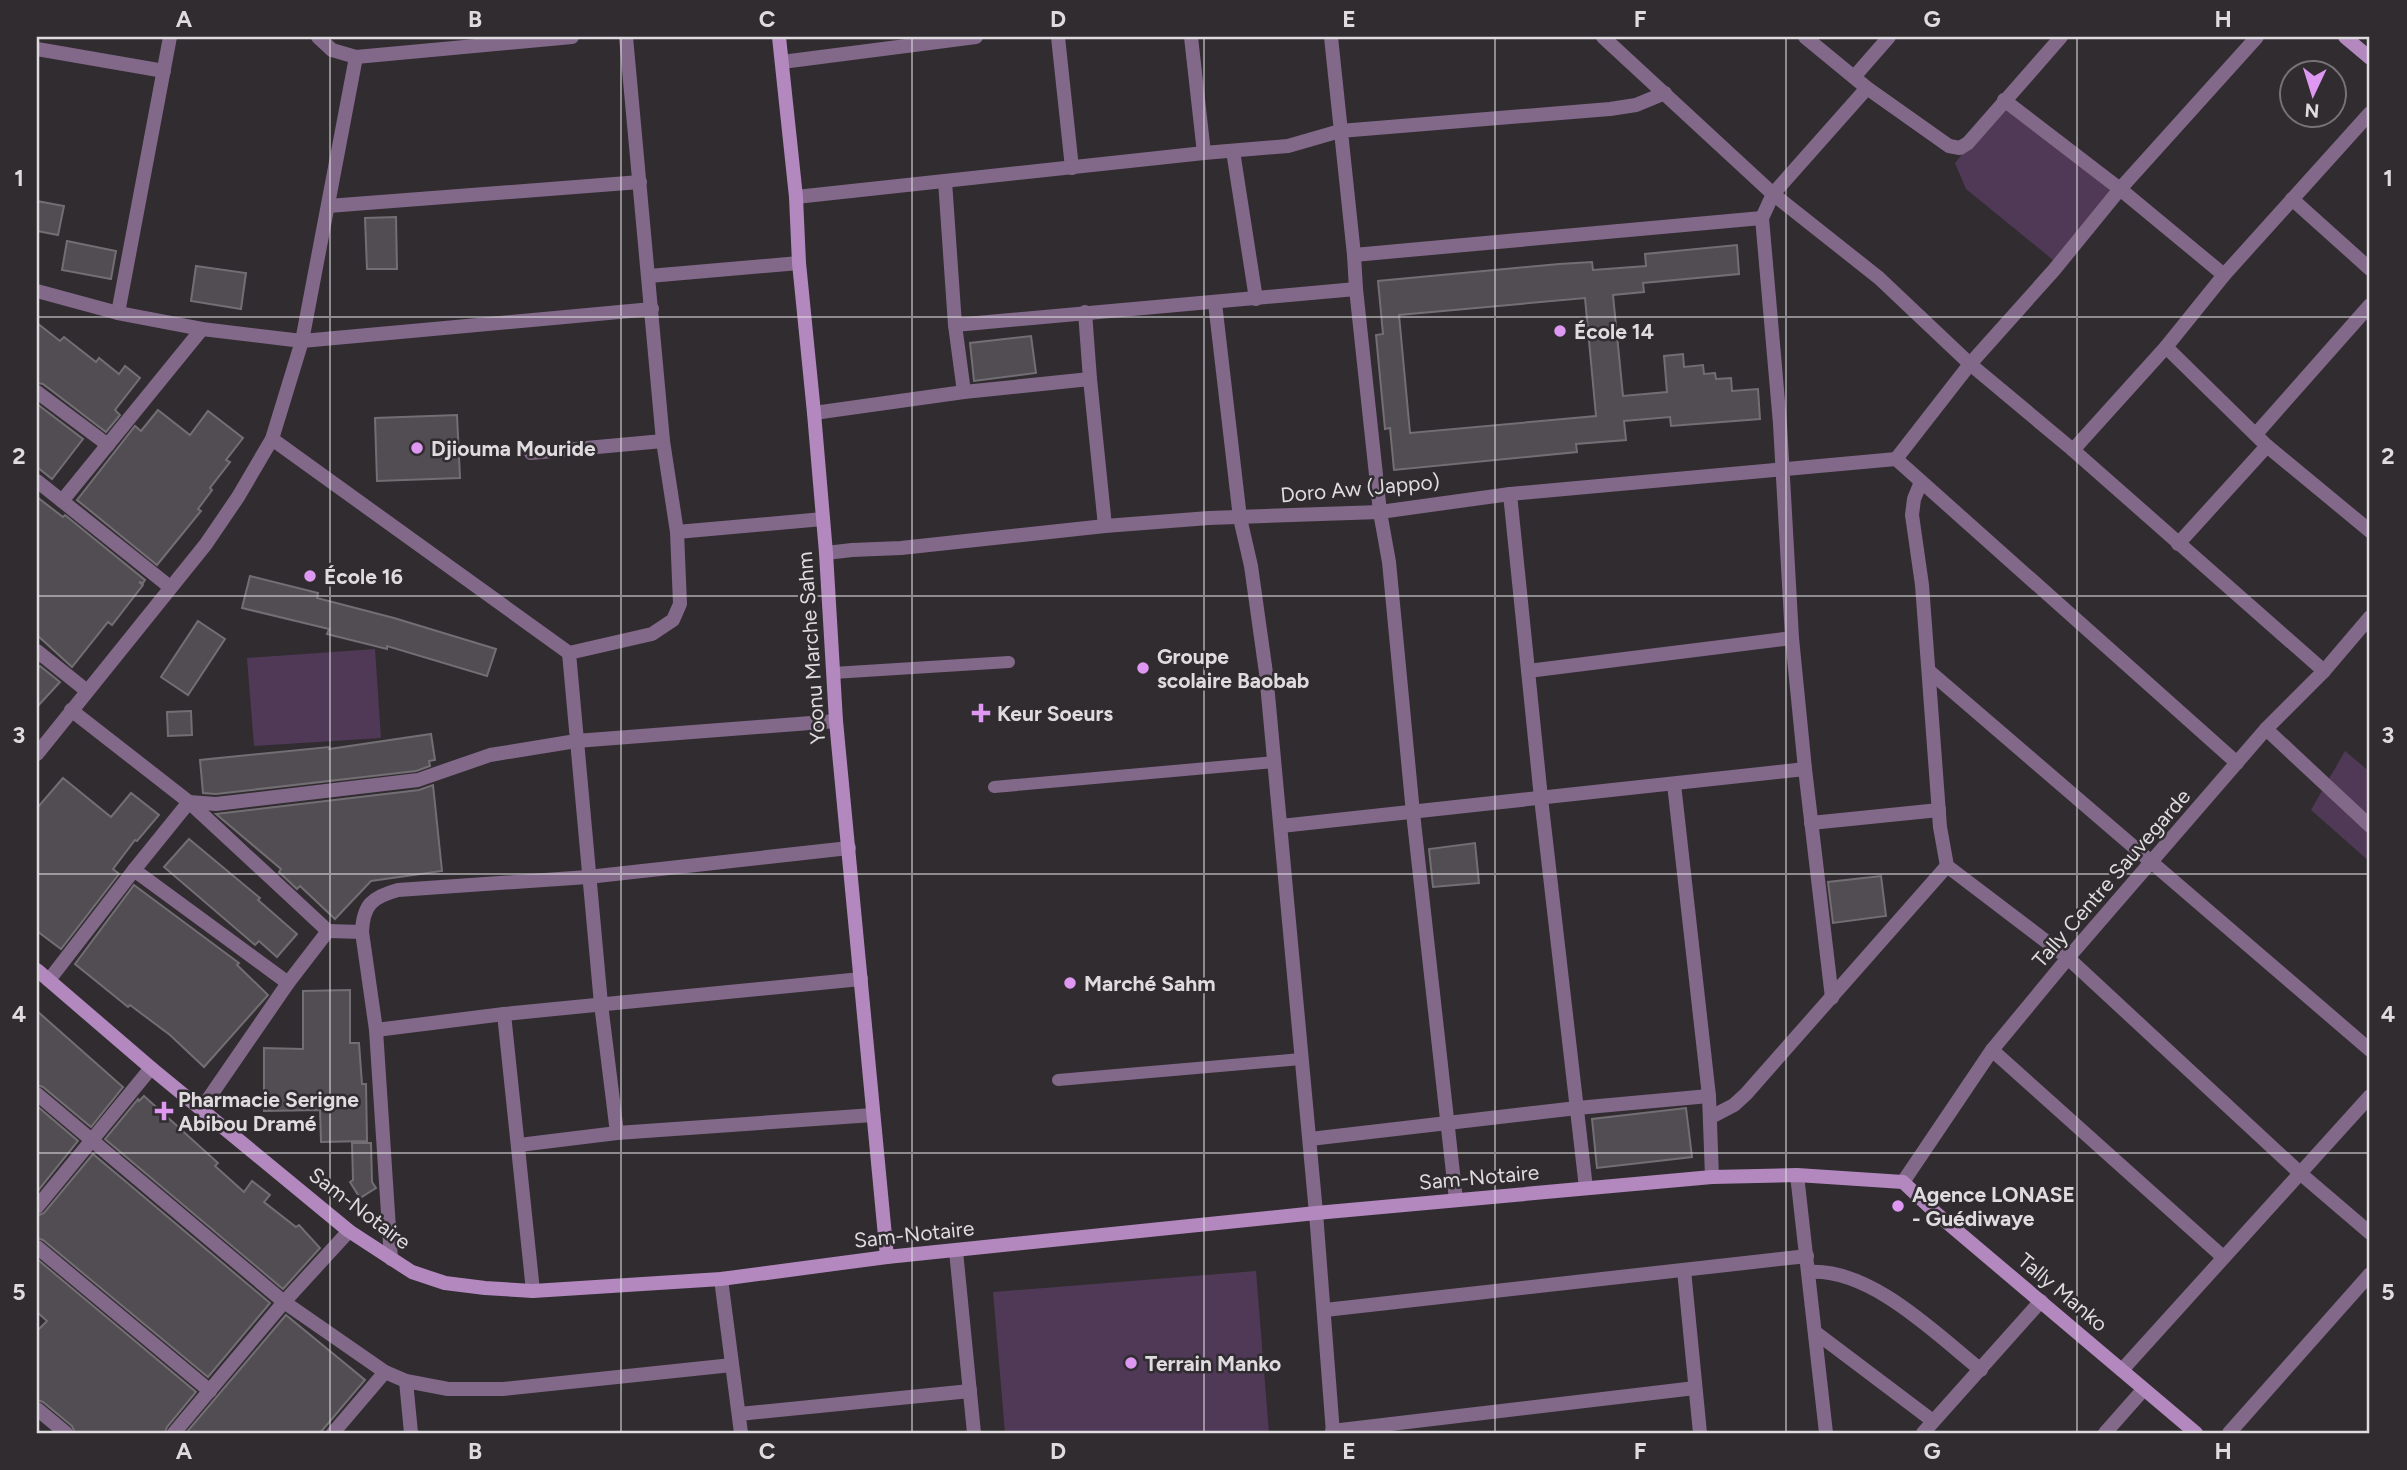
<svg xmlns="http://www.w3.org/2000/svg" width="2407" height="1470" viewBox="0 0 2407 1470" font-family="Figtree,sans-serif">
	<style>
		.green { fill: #503956 }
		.building { fill: #514d52; stroke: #726e73; stroke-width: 2; fill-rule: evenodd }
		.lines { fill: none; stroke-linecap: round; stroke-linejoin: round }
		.lane { stroke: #826889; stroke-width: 12 }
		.street { stroke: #826889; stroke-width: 14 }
		.secondary { stroke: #b288be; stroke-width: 14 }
		.grid { fill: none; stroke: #dfdcdf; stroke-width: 2; stroke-opacity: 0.55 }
		.poi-dot { fill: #de98f2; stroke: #302c30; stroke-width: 2.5 }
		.labels { text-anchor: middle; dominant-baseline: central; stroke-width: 5; stroke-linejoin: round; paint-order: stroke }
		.poi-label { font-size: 21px; font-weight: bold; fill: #dfdcdf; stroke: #302c30; text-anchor: start }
		.street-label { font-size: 21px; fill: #dfdcdf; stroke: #302c30 }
		.neatline { fill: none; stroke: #dfdcdf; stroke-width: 2.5 }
		.grid-label { font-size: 23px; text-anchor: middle; font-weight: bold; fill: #dfdcdf }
	</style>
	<rect width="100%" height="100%" fill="#302c30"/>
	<g class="green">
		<path d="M 2005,103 L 2118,191 L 2058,264 L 1966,189 L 1955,163 Z"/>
		<path d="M 375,649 L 381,738 L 254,746 L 247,658 Z"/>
		<path d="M 2345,751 L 2370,772 L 2370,862 L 2311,810 Z"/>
		<path d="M 1256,1271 L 1269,1433 L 1005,1433 L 993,1292 Z"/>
	</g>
	<g class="building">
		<path d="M 37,201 L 64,206 L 58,235 L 37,231 Z"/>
		<path d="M 396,217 L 397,269 L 367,269 L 365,218 Z"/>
		<path d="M 67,241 L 116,251 L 111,279 L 62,270 Z"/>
		<path d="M 1737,245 L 1739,274 L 1643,283 L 1644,292 L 1613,295 L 1623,396 L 1667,392 L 1664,356 L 1683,354 L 1684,367 L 1703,365 L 1704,374 L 1715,373 L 1716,379 L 1731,378 L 1732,391 L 1758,389 L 1760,419 L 1671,426 L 1670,417 L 1624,421 L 1626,440 L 1576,444 L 1577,452 L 1394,470 L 1390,428 L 1385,429 L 1376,335 L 1383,334 L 1378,281 L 1559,264 L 1592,262 L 1593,270 L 1646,266 L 1645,254 ZM 1585,298 L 1596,416 L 1410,433 L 1399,315 Z"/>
		<path d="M 196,266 L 246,273 L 241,309 L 191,301 Z"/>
		<path d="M 37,323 L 60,341 L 64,337 L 96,362 L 99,358 L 119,374 L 125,366 L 140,378 L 115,410 L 120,415 L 106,432 L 43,384 L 37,383 Z"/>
		<path d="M 1031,336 L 1036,373 L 974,381 L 970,343 Z"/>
		<path d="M 37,404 L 83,439 L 52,479 L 37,467 Z"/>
		<path d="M 158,410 L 190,435 L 208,411 L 243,438 L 226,460 L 230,462 L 210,488 L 212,490 L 198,509 L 201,511 L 157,565 L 77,500 L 135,426 L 141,431 Z"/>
		<path d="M 457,415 L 460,478 L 377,481 L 375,418 Z"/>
		<path d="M 37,497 L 63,517 L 65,515 L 145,580 L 143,583 L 139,582 L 143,585 L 112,625 L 108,622 L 72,667 L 37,635 Z"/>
		<path d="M 250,576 L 318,593 L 317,598 L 394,618 L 496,649 L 487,676 L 387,646 L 387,649 L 327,634 L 329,629 L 242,608 Z"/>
		<path d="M 198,621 L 225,639 L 188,695 L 161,677 Z"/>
		<path d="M 40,666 L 60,682 L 37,707 L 37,669 Z"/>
		<path d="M 191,711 L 192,735 L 168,736 L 167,712 Z"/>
		<path d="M 431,734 L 435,760 L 429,761 L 430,766 L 416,771 L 216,794 L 203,793 L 200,760 L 329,747 L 329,749 Z"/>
		<path d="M 63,778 L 111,817 L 131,793 L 159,815 L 137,841 L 135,840 L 113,869 L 119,874 L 61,949 L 37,931 L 37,808 Z"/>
		<path d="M 433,785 L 442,871 L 371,881 L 335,919 L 300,886 L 297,889 L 279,872 L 281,869 L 216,814 L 419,790 Z"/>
		<path d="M 189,839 L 260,898 L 258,900 L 297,934 L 277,957 L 259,941 L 255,945 L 164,867 Z"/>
		<path d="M 1475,843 L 1479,883 L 1433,887 L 1429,849 Z"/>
		<path d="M 1881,876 L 1886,916 L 1833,923 L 1828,882 Z"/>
		<path d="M 134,885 L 239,963 L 237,965 L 268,995 L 204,1067 L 170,1035 L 130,1005 L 128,1007 L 75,964 Z"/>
		<path d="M 350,990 L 350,1043 L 359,1043 L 362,1084 L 366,1084 L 367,1141 L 321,1142 L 320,1110 L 264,1111 L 264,1048 L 303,1049 L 303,991 Z"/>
		<path d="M 37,1011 L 123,1087 L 91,1127 L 43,1087 L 37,1085 Z"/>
		<path d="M 144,1096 L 218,1163 L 215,1166 L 244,1192 L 252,1181 L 270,1195 L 264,1202 L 296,1227 L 299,1225 L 320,1248 L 283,1289 L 105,1139 L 138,1099 L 139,1101 Z"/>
		<path d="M 37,1106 L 78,1141 L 37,1192 Z"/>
		<path d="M 1686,1108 L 1692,1157 L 1597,1168 L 1592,1119 Z"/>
		<path d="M 352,1143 L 371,1143 L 372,1182 L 376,1188 L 360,1198 L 350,1182 L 353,1180 Z"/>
		<path d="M 93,1154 L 270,1303 L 208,1377 L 43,1240 L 37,1238 L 37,1216 L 44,1213 Z"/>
		<path d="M 37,1259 L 196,1392 L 167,1427 L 165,1433 L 75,1433 L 72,1426 L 43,1402 L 37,1400 L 37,1331 L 47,1321 L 37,1312 Z"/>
		<path d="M 286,1315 L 365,1380 L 320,1433 L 186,1433 Z"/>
	</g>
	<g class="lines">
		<g class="lane">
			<path d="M 833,673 L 1009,662"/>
			<path d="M 994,787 L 1275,762"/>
			<path d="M 1058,1080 L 1301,1059"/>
		</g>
		<g class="street">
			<path d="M 318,37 L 332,50 L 356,57 L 572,37"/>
			<path d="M 1058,37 L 1072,168"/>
			<path d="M 1191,37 L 1204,153"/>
			<path d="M 1331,37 L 1354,255 L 1356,289 L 1380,512 L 1389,562 L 1413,813 L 1456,1200"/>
			<path d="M 1603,37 L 1773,194 L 1879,278 L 1970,364 L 2073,450 L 2324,671"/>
			<path d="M 1805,37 L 1867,88 L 1949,146 L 1960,148 L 1968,143 L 2061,37"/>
			<path d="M 37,49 L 164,71"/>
			<path d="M 782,62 L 976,37"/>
			<path d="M 1854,77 L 1889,37"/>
			<path d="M 2004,100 L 2120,189 L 2224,275"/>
			<path d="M 1233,151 L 1256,299"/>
			<path d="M 945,181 L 955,325 L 964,392"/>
			<path d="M 796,197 L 1204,153 L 1288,146 L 1340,131 L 1610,109 L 1636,105 L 1665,93"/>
			<path d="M 2292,199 L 2370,269"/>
			<path d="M 328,206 L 640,182"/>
			<path d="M 1354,255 L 1762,218"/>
			<path d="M 649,276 L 799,263"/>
			<path d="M 37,291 L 118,313 L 202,329 L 302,341 L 652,309"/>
			<path d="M 1215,303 L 1240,518 L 1251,566 L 1266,673 L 1316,1213 L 1333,1433"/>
			<path d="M 1085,312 L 1090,379 L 1105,526"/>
			<path d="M 118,313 L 170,37"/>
			<path d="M 955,325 L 1356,289"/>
			<path d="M 2166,347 L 2267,446 L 2370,531"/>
			<path d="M 37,392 L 108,445"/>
			<path d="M 814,413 L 964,392 L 1090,379"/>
			<path d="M 2256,434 L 2370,305"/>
			<path d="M 272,439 L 569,653 L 652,634 L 673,620 L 680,604 L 677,532 L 663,441 L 626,37"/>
			<path d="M 2073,450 L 2166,347 L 2224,275 L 2370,113"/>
			<path d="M 531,453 L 663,441"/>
			<path d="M 1896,459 L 1970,364 L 2054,270 L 2120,189 L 2257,37"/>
			<path d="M 1896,459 L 2237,763"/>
			<path d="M 37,481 L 170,587"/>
			<path d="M 1921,482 L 1914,499 L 1912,515 L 1922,585 L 1940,827 L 1947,866 L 2068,958 L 2301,1174 L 2370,1233"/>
			<path d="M 1510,494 L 1541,798 L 1586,1188"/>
			<path d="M 62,501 L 202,329"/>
			<path d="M 677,532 L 823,519"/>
			<path d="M 2178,544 L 2267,446"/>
			<path d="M 826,553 L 852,550 L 901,548 L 1105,526 L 1209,518 L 1380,512 L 1510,494 L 1896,459"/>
			<path d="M 37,651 L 87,691"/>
			<path d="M 569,653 L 601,1004 L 617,1133"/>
			<path d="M 1528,671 L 1792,638"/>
			<path d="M 1929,671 L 2370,1050"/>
			<path d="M 2266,729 L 2370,826"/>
			<path d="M 37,754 L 206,544 L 238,497 L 272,439 L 302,341 L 356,57"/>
			<path d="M 1674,784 L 1709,1096 L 1712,1177"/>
			<path d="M 189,802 L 216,804 L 418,780 L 490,755 L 576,741 L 836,721"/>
			<path d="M 189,802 L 328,931 L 288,983 L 202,1108"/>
			<path d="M 1811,823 L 1939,810"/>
			<path d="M 1281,826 L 1805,769"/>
			<path d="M 134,870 L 288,983"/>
			<path d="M 328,931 L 362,932"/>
			<path d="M 49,980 L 134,870 L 189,802 L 71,710"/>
			<path d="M 1832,998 L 1805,769 L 1792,638 L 1780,424 L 1762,218 L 1773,194 L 1867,88"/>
			<path d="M 504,1014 L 533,1291"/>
			<path d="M 376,1030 L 504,1014 L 861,979"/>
			<path d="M 1992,1050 L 2223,1257"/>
			<path d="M 37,1094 L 284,1302 L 385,1372 L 406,1381 L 448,1389 L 503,1389 L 732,1365"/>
			<path d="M 1711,1117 L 1734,1105 L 1746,1094 L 1947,866"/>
			<path d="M 1310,1139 L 1577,1108 L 1709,1096"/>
			<path d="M 519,1145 L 617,1133 L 873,1115"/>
			<path d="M 1797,1175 L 1826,1433"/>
			<path d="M 1903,1182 L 1992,1050 L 2068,958 L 2266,729 L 2324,671 L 2370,617"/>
			<path d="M 37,1207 L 151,1068"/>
			<path d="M 37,1247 L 210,1391"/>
			<path d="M 956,1251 L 974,1433"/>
			<path d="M 391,1259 L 376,1030 L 362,932 C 363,905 372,897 398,890 L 588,877 L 849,848"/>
			<path d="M 1684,1270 L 1700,1433"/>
			<path d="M 1809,1272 C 1871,1268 1936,1334 1981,1370"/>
			<path d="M 721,1279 L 741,1433"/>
			<path d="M 1325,1310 L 1807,1256"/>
			<path d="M 1815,1332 L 1933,1421"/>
			<path d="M 2122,1370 L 2370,1096"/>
			<path d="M 406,1381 L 411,1433"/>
			<path d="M 37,1409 L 66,1433"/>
			<path d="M 739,1414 L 970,1391"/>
			<path d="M 174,1433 L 284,1302 L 349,1231"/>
			<path d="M 333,1433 L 385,1372"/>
			<path d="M 1332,1433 L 1332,1431 L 1695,1388"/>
			<path d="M 1923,1433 L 2041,1301"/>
			<path d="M 2105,1433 L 2143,1390"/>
			<path d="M 2229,1433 L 2370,1274"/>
		</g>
		<g class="secondary">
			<path d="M 779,37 L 796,197 L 799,263 L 814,413 L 826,553 L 836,721 L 887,1257"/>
			<path d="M 2345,37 L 2370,58"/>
			<path d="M 37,970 L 151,1068 L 349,1231 L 412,1272 L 445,1283 L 485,1288 L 533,1291 L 721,1279 L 887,1257 L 1316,1213 L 1712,1177 L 1797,1175 L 1903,1182 L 1937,1214 L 2196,1433"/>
		</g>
	</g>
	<path class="grid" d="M 330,37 L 330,1433M 621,37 L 621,1433M 912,37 L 912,1433M 1204,37 L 1204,1433M 1495,37 L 1495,1433M 1786,37 L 1786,1433M 2077,37 L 2077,1433M 37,317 L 2370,317M 37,596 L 2370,596M 37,874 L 2370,874M 37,1153 L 2370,1153"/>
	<g class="poi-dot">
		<circle cx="1560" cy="331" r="7"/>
		<circle cx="417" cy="448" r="7"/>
		<circle cx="310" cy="576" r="7"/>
		<circle cx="1143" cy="668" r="7"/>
		<path d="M977.5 702.5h7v7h7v7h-7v7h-7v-7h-7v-7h7z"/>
		<circle cx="1070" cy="983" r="7"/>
		<path d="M160.5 1100.5h7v7h7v7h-7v7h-7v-7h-7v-7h7z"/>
		<circle cx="1898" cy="1206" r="7"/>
		<circle cx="1131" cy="1363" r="7"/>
	</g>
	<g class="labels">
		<g class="poi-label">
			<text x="1574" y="331">École 14</text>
			<text x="431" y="448">Djiouma Mouride</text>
			<text x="324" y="576">École 16</text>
			<text x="1157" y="656">Groupe<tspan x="1157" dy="24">scolaire Baobab</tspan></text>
			<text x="997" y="713">Keur Soeurs</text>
			<text x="1084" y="983">Marché Sahm</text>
			<text x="178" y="1099">Pharmacie Serigne<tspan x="178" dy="24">Abibou Dramé</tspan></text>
			<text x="1912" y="1194">Agence LONASE<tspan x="1912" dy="24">- Guédiwaye</tspan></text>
			<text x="1145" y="1363">Terrain Manko</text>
		</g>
		<g class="street-label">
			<text transform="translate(1360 488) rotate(-5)">Doro Aw (Jappo)</text>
			<text transform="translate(811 648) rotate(-94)">Yoonu Marche Sahm</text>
			<text transform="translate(2111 878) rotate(-49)">Tally Centre Sauvegarde</text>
			<text transform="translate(1479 1177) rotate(-5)">Sam-Notaire</text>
			<text transform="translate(360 1208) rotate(37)">Sam-Notaire</text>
			<text transform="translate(914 1234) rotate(-6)">Sam-Notaire</text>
			<text transform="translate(2063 1292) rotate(40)">Tally Manko</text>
		</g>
	</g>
	<rect width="2407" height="1470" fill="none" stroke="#302c30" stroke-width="77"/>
	<g transform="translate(2313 94) rotate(184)"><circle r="33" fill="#302c30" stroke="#767276" stroke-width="2"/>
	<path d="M0-5L12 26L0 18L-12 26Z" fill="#de98f2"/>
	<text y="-10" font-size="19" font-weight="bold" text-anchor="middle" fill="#dfdcdf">N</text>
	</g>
	<rect x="38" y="38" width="2330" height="1394" class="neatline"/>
	<g class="grid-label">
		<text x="184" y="27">A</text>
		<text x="475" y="27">B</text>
		<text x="767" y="27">C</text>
		<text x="1058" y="27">D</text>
		<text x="1349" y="27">E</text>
		<text x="1640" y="27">F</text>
		<text x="1932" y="27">G</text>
		<text x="2223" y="27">H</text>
		<text x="19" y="186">1</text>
		<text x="2388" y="186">1</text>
		<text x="19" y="464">2</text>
		<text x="2388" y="464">2</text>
		<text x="19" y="743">3</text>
		<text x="2388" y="743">3</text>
		<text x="19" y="1022">4</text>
		<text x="2388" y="1022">4</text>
		<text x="19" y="1300">5</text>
		<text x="2388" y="1300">5</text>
		<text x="184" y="1459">A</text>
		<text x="475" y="1459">B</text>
		<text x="767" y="1459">C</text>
		<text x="1058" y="1459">D</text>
		<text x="1349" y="1459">E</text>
		<text x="1640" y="1459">F</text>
		<text x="1932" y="1459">G</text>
		<text x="2223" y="1459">H</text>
	</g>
</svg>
